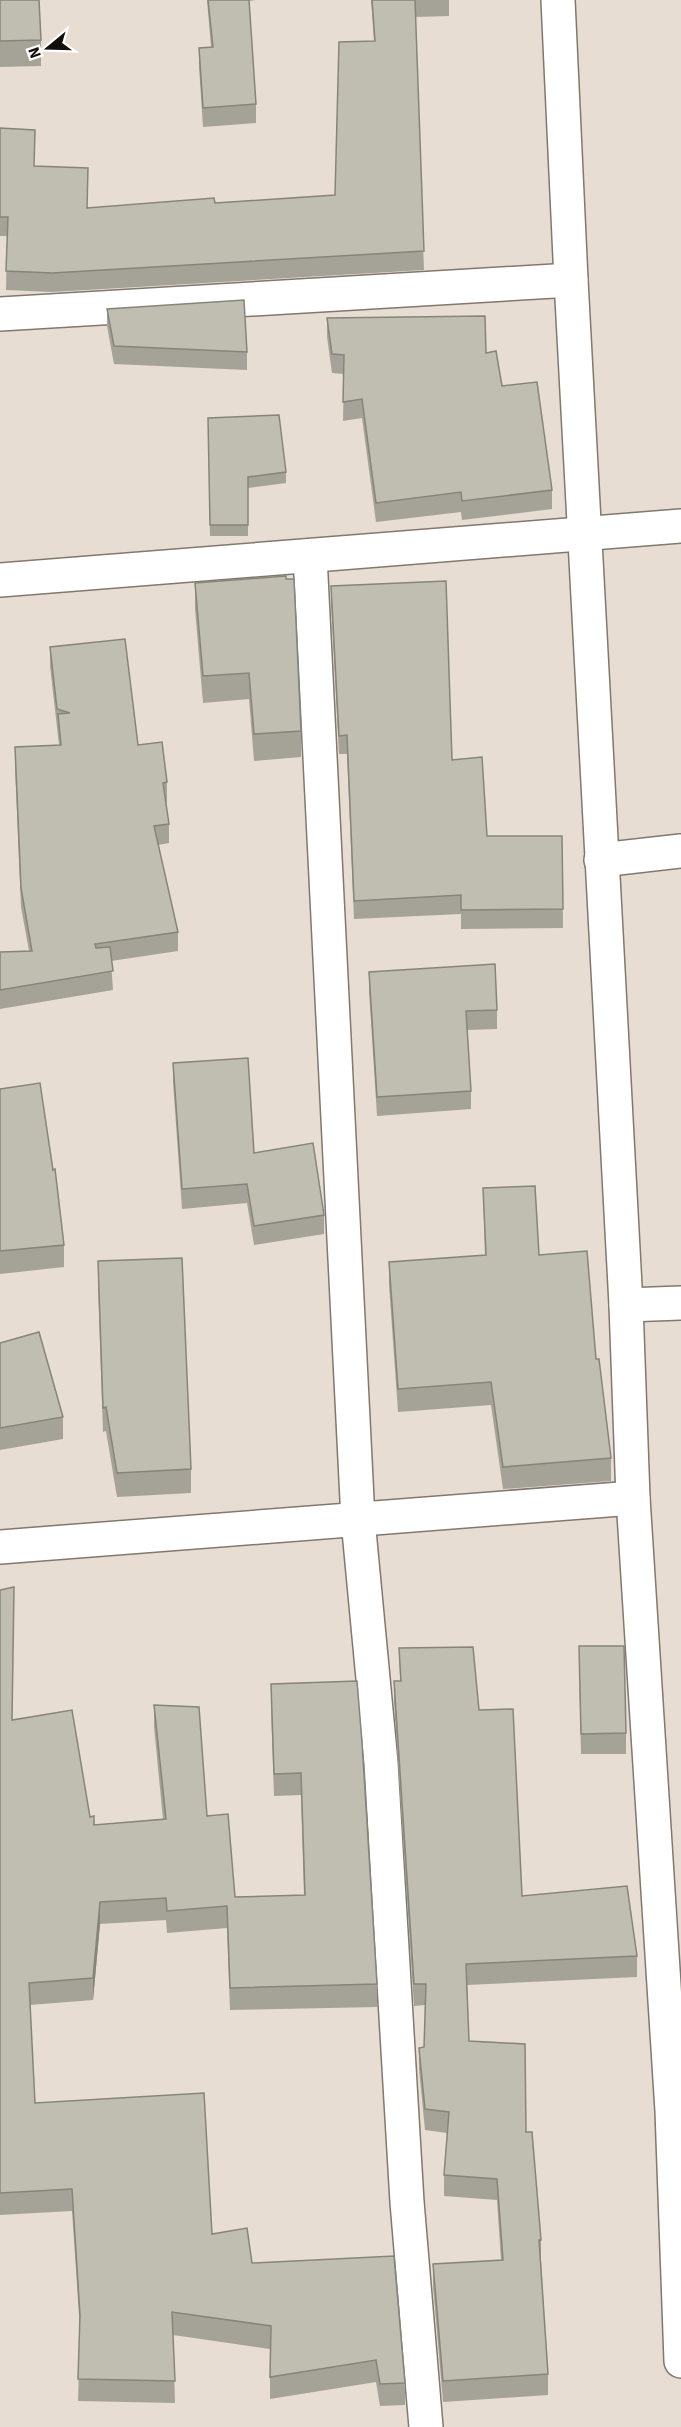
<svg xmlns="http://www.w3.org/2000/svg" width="681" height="2427" viewBox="0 0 681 2427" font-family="'Source Sans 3',sans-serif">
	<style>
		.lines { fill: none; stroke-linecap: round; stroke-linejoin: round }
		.minor-casing { stroke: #81786e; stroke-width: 36 }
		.minor { stroke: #fff; stroke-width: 33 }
		.wall { fill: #a5a397 }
		.shaded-wall { fill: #86857b }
		.building { fill: #c0beb0; stroke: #86857b; stroke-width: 1.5 }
	</style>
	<rect width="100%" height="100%" fill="#e7ddd2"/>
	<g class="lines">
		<defs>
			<g id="minor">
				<path d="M 558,0 L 571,280 L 626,1305 L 633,1498 L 672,2111 L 681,2361"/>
				<path d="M 0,314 L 571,280"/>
				<path d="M 310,556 L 358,1520 L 381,1763 L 407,2202 L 426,2427"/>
				<path d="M 0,580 L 681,526"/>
				<path d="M 601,860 L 681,851"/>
				<path d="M 626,1305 L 681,1303"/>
				<path d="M 0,1547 L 633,1498"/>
			</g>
		</defs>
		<use href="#minor" class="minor-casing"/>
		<use href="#minor" class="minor"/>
	</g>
	<g class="wall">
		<path d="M 0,0 L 41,40 L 41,66 L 0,67 Z"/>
		<path d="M 207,0 L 256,0 L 249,1 L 256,104 L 256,123 L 203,127 L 199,67 L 199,48 L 211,47 Z"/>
		<path d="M 371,0 L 449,0 L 449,16 L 415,17 L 424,270 L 52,292 L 6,290 L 7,236 L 0,236 L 0,128 L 35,166 L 87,208 L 215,203 L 335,195 L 374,41 Z"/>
		<path d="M 107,309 L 247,352 L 247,370 L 114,364 L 107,326 Z"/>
		<path d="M 327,318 L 486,353 L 552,490 L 552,509 L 462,520 L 461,512 L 376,522 L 362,418 L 343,421 L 344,374 L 332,373 L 327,337 Z"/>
		<path d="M 208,418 L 286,472 L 286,483 L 248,488 L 248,536 L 210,536 Z"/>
		<path d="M 286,579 L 301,731 L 301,757 L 254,761 L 249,699 L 203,703 L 195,609 L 195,583 Z"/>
		<path d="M 331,586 L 452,760 L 487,836 L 562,836 L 563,928 L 461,929 L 461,914 L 354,919 L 347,754 L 339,754 L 331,604 Z"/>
		<path d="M 50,647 L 138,745 L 167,782 L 167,802 L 166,802 L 169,824 L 169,843 L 158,845 L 178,932 L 178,951 L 111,961 L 113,990 L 0,1009 L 0,952 L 29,951 L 21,907 L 15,767 L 15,747 L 59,745 L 50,666 Z"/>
		<path d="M 369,972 L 497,1010 L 497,1029 L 467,1030 L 471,1091 L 471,1109 L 377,1116 L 369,991 Z"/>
		<path d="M 173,1063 L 254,1153 L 324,1215 L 324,1234 L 254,1245 L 247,1203 L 182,1209 L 173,1082 Z"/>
		<path d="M 0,1089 L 64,1245 L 64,1267 L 0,1274 Z"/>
		<path d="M 483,1188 L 539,1255 L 596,1359 L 611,1458 L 611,1481 L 503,1489 L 491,1405 L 398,1412 L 389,1285 L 389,1262 L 485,1255 Z"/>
		<path d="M 98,1261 L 191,1469 L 191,1493 L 117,1497 L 106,1431 L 103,1432 L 98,1286 Z"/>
		<path d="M 0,1343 L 63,1417 L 63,1439 L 0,1450 Z"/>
		<path d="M 0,1590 L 12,1720 L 90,1817 L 94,1825 L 163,1819 L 154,1727 L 154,1705 L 207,1816 L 235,1897 L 304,1895 L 301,1795 L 274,1796 L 271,1707 L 271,1684 L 377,1984 L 377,2007 L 230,2010 L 227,1928 L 167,1933 L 166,1920 L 100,1924 L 93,2000 L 30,2005 L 35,2103 L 252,2263 L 405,2383 L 405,2405 L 380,2406 L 376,2382 L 270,2399 L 270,2349 L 173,2335 L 175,2403 L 78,2401 L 80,2330 L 72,2211 L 0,2215 Z"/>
		<path d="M 399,1648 L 479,1710 L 522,1896 L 637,1956 L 637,1977 L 467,1985 L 469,2041 L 526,2132 L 541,2240 L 541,2261 L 548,2374 L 548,2395 L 443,2402 L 433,2286 L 433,2264 L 501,2260 L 497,2200 L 444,2196 L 444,2175 L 447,2133 L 425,2130 L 419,2069 L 419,2048 L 424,2047 L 425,2005 L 414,2006 L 394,1702 L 394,1681 L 400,1681 Z"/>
		<path d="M 579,1667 L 626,1733 L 626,1754 L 581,1754 Z"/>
	</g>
	<path class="shaded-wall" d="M 100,1902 L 100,1924 L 93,2000 L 93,1978 Z"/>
	<g class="building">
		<path d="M 0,0 L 39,0 L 41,40 L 0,41 Z"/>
		<path d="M 208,0 L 249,0 L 256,104 L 203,108 L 199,48 L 213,47 Z"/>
		<path d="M 372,0 L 415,0 L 424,251 L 52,273 L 6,271 L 8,217 L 0,217 L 0,128 L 35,130 L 34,166 L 88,168 L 87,208 L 214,198 L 215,203 L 335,195 L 339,42 L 375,41 Z"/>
		<path d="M 244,300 L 247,352 L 114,346 L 107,309 Z"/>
		<path d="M 485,316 L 486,353 L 496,351 L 502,386 L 537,382 L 552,490 L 462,501 L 461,492 L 376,503 L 362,399 L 343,402 L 344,355 L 332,354 L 327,318 Z"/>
		<path d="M 279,415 L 286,472 L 248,477 L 248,525 L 210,525 L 208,418 Z"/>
		<path d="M 286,576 L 286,579 L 294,579 L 301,731 L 254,734 L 249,673 L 203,676 L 195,583 Z"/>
		<path d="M 446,581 L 452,760 L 482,757 L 487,836 L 562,836 L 563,909 L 461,910 L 461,895 L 354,901 L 347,735 L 339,736 L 331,586 Z"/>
		<path d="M 125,639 L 138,745 L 162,742 L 167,782 L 163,783 L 169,824 L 154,826 L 178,932 L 95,944 L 96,948 L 110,947 L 113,971 L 0,990 L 0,952 L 32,951 L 21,888 L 15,747 L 61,745 L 58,714 L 70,713 L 57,709 L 50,647 Z"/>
		<path d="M 495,964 L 497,1010 L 466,1011 L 471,1091 L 377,1097 L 369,972 Z"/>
		<path d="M 248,1058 L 254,1153 L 313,1143 L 324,1215 L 254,1226 L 247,1184 L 182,1189 L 173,1063 Z"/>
		<path d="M 40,1083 L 53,1170 L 55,1169 L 64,1245 L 0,1251 L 0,1089 Z"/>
		<path d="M 535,1186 L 539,1255 L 587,1251 L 596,1359 L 599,1359 L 611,1458 L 503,1467 L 491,1382 L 398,1389 L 389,1262 L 486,1255 L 483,1188 Z"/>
		<path d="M 182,1258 L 191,1469 L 117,1473 L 106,1407 L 103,1408 L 98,1261 Z"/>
		<path d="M 39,1332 L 63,1417 L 0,1428 L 0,1343 Z"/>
		<path d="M 14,1587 L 12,1720 L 72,1710 L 90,1817 L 94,1816 L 94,1825 L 166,1819 L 154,1705 L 199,1707 L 207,1816 L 228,1814 L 235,1897 L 305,1895 L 301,1773 L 274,1774 L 271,1684 L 357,1681 L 362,1742 L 377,1984 L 230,1988 L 227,1906 L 167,1911 L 166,1898 L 100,1902 L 93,1978 L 29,1983 L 35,2103 L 204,2093 L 212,2234 L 247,2228 L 252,2263 L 394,2256 L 405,2383 L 380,2384 L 376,2360 L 270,2377 L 271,2326 L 172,2312 L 175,2381 L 78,2379 L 80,2315 L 72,2189 L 0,2193 L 0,1590 Z"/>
		<path d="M 579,1646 L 624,1646 L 626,1733 L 581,1734 Z"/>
		<path d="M 473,1647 L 479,1710 L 513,1709 L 522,1896 L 627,1886 L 637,1956 L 466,1964 L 469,2041 L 525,2044 L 526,2132 L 532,2132 L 541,2240 L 539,2240 L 548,2374 L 443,2381 L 433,2264 L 503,2260 L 497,2179 L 444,2175 L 449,2112 L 425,2109 L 419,2048 L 424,2047 L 426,1984 L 414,1984 L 394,1681 L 401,1681 L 399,1648 Z"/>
	</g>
	<g transform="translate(48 48) rotate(251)" stroke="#ffffff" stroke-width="4.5" paint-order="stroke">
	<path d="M0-4.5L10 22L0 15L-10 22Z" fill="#120e0b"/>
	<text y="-9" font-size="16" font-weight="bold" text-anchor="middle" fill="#120e0b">N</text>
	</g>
</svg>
